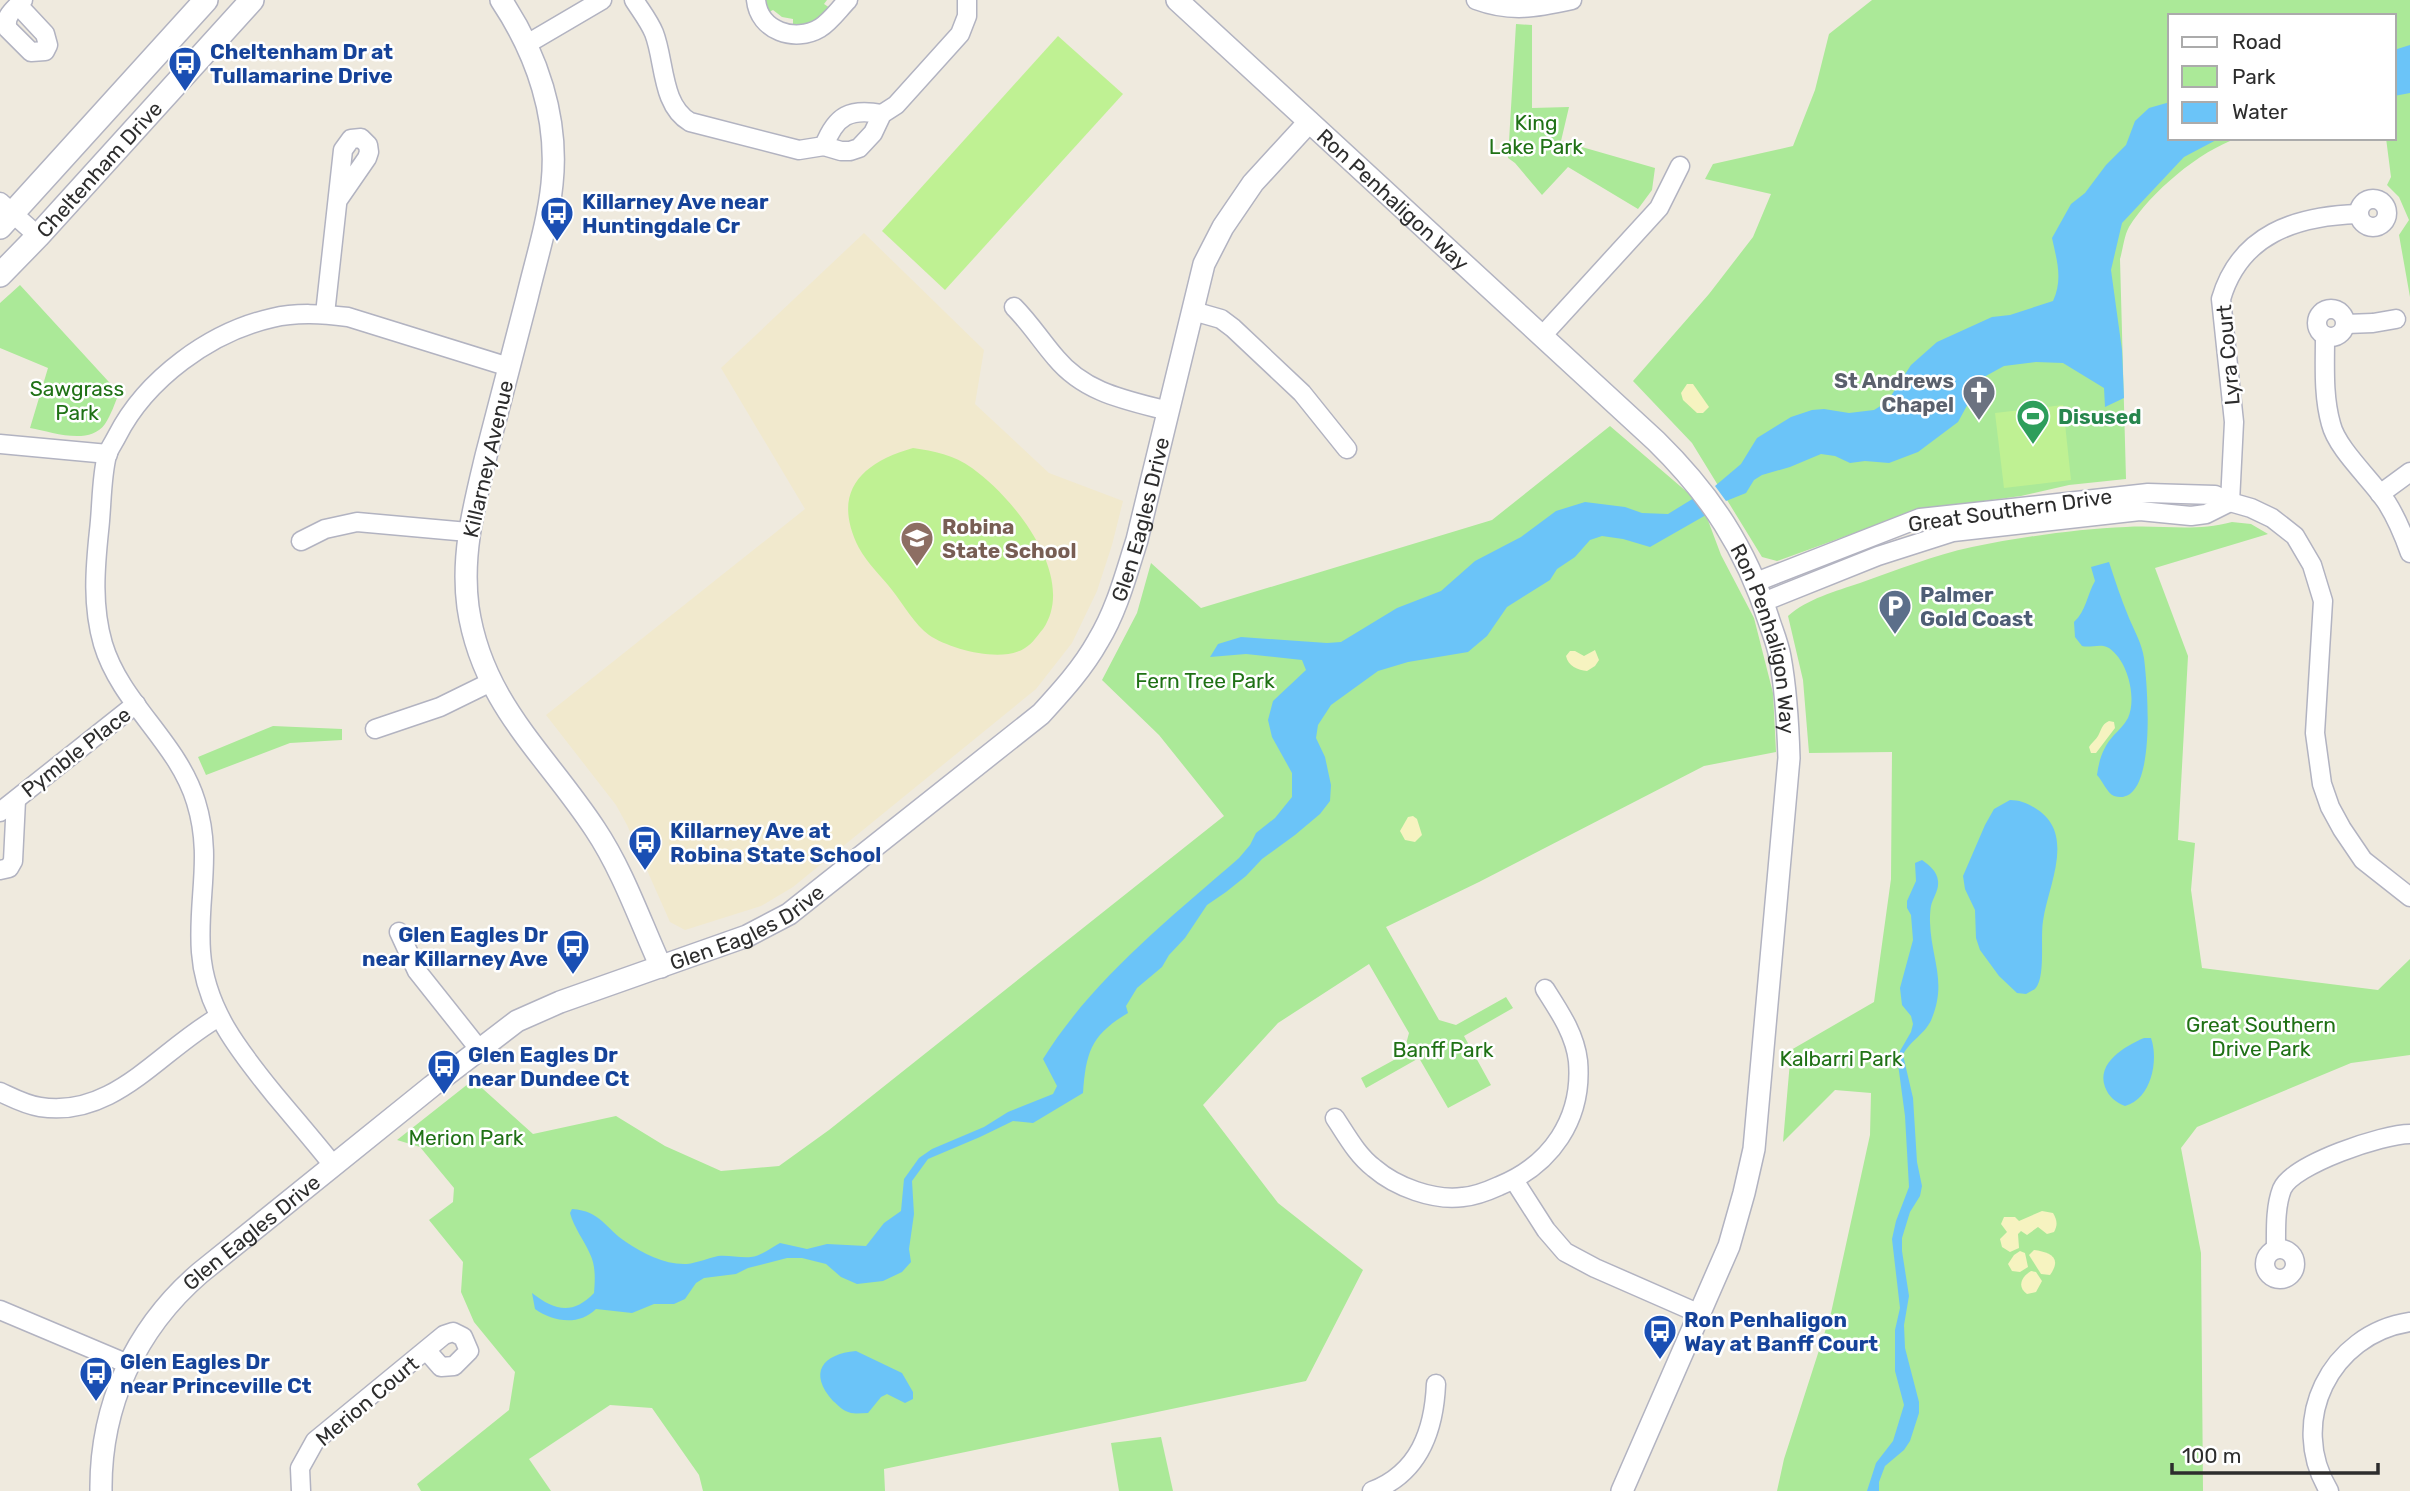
<svg xmlns="http://www.w3.org/2000/svg" width="2410" height="1491" viewBox="0 0 2410 1491" font-family="Rubik,sans-serif">
	<style>
		.education { fill: #f1e9cd }
		.green { fill: #abe998 }
		.sand { fill: #f6f3c0 }
		.pitch { fill: #bff193 }
		.water { fill: #6bc4f8 }
		.lines { fill: none; stroke-linecap: round; stroke-linejoin: round }
		.minor-casing { stroke: #b2b3c1; stroke-width: 21 }
		.tertiary-casing { stroke: #b2b3c1; stroke-width: 24 }
		.secondary-casing { stroke: #b2b3c1; stroke-width: 26 }
		.minor { stroke: #fff; stroke-width: 18 }
		.tertiary { stroke: #fff; stroke-width: 21 }
		.secondary { stroke: #fff; stroke-width: 23 }
		.labels { text-anchor: middle; dominant-baseline: central; stroke-width: 5; stroke-linejoin: round; paint-order: stroke }
		.transit-label { font-size: 21px; font-weight: bold; fill: #164399; stroke: #fff; text-anchor: start }
		.park-label { font-size: 21px; fill: #1f7115; stroke: #fff }
		.street-label { font-size: 21px; fill: #2d2d2d; stroke: #fff }
		.worship-label { font-size: 21px; font-weight: bold; fill: #5b616d; stroke: #fff; text-anchor: end }
		.leisure-label { font-size: 21px; font-weight: bold; fill: #27864d; stroke: #fff; text-anchor: start }
		.education-label { font-size: 21px; font-weight: bold; fill: #785e54; stroke: #fff; text-anchor: start }
		.service-label { font-size: 21px; font-weight: bold; fill: #4e5e75; stroke: #fff; text-anchor: start }
	</style>
	<rect width="100%" height="100%" fill="#efeade"/>
	<path class="education" d="M 864,233 L 984,350 L 975,404 L 1049,473 L 1123,501 L 1112,545 L 1097,591 L 1072,643 L 1036,689 L 793,887 L 761,906 L 685,930 L 670,922 L 627,825 L 616,805 L 546,715 L 805,509 L 721,368 Z"/>
	<g class="green">
		<path d="M 765,0 L 827,0 L 824,4 L 830,8 C 819,20 810,25 793,25 L 793,19 L 782,17 L 773,10 L 769,12 Z"/>
		<path d="M 1872,0 L 2410,0 L 2410,297 L 2399,235 L 2409,220 L 2399,197 L 2387,185 L 2391,177 L 2386,138 L 2394,138 L 2394,16 L 2170,16 L 2170,138 L 2238,138 C 2199,151 2150,193 2129,227 C 2124,236 2123,249 2120,259 L 2126,479 L 2069,485 L 2021,496 L 1918,510 L 1777,561 L 1762,557 L 1692,443 L 1633,381 L 1709,294 L 1753,237 L 1771,194 L 1705,179 L 1713,164 L 1793,146 L 1815,90 L 1829,34 Z"/>
		<path d="M 1516,24 L 1532,25 L 1532,108 L 1569,107 L 1561,141 L 1655,168 L 1652,190 L 1638,209 L 1568,167 L 1542,195 L 1515,163 L 1508,158 Z"/>
		<path d="M 20,285 L 119,393 C 115,403 111,415 105,424 C 89,446 53,432 30,428 L 48,368 L 0,348 L 0,303 Z"/>
		<path d="M 1610,426 L 1694,498 L 1706,515 L 1721,555 L 1754,618 L 1773,693 L 1776,752 L 1704,766 L 1479,882 L 1386,927 L 1439,1020 L 1456,1025 L 1506,997 L 1513,1008 L 1464,1036 L 1491,1085 L 1448,1108 L 1419,1058 L 1366,1088 L 1361,1078 L 1403,1055 L 1409,1033 L 1369,964 L 1278,1023 L 1203,1105 L 1278,1203 L 1363,1270 L 1306,1381 L 884,1469 L 885,1491 L 703,1491 L 699,1475 L 652,1408 L 610,1405 L 529,1459 L 551,1491 L 421,1491 L 417,1484 L 509,1410 L 515,1372 L 474,1322 L 461,1292 L 463,1262 L 429,1220 L 453,1202 L 454,1188 L 420,1147 L 397,1140 L 473,1080 L 533,1134 L 616,1116 L 665,1146 L 721,1171 L 779,1166 L 829,1130 L 1224,816 L 1159,735 L 1102,680 L 1137,613 L 1151,563 L 1201,608 L 1492,520 Z"/>
		<path d="M 2232,522 L 2251,524 L 2268,534 L 2155,568 L 2188,656 L 2178,840 L 2195,843 L 2191,890 L 2202,968 L 2378,990 L 2410,959 L 2410,1055 L 2351,1063 L 2197,1127 L 2181,1148 L 2201,1253 L 2203,1491 L 1777,1491 L 1784,1459 L 1831,1313 L 1870,1135 L 1871,1093 L 1835,1090 L 1783,1142 L 1791,1050 L 1874,1002 L 1891,879 L 1892,752 L 1809,753 L 1803,680 L 1788,616 C 1807,599 1836,591 1860,583 C 1897,570 1934,555 1972,547 C 2021,537 2077,529 2126,527 C 2165,525 2194,532 2232,522 Z"/>
		<path d="M 273,726 L 342,729 L 342,740 L 290,743 L 206,775 L 198,757 Z"/>
		<path d="M 1161,1437 L 1173,1491 L 1119,1491 L 1111,1443 Z"/>
	</g>
	<g class="sand">
		<path d="M 1687,384 L 1693,384 L 1709,407 L 1703,413 L 1697,413 L 1683,400 L 1681,393 Z"/>
		<path d="M 1595,650 L 1599,660 L 1595,666 L 1587,671 C 1578,670 1568,666 1566,656 L 1570,651 L 1575,651 L 1584,656 Z"/>
		<path d="M 2109,721 L 2114,722 L 2115,728 L 2096,753 L 2091,753 L 2089,747 C 2091,743 2096,740 2098,736 C 2102,729 2101,725 2109,721 Z"/>
		<path d="M 1413,816 L 1417,819 L 1422,835 L 1415,842 L 1405,840 L 1400,831 L 1408,817 Z"/>
		<path d="M 2042,1211 L 2053,1213 C 2057,1220 2058,1225 2054,1232 L 2047,1234 L 2038,1227 L 2027,1235 L 2021,1231 L 2018,1234 L 2019,1248 L 2010,1252 L 2002,1247 L 2000,1239 L 2007,1232 L 2001,1224 L 2004,1217 L 2015,1217 L 2019,1221 Z"/>
		<path d="M 2034,1250 C 2049,1252 2063,1257 2050,1275 L 2041,1274 L 2029,1255 Z"/>
		<path d="M 2020,1251 L 2025,1253 L 2028,1267 L 2020,1272 L 2012,1271 L 2008,1264 L 2014,1255 Z"/>
		<path d="M 2031,1271 L 2036,1272 L 2042,1281 L 2036,1292 L 2027,1294 C 2017,1287 2021,1277 2031,1271 Z"/>
	</g>
	<g class="pitch">
		<path d="M 1058,36 L 1123,94 L 945,290 L 882,231 Z"/>
		<path d="M 2063,405 L 2071,480 L 2004,488 L 1995,413 Z"/>
		<path d="M 913,448 C 934,451 954,455 972,468 C 1014,498 1078,577 1043,629 C 1037,636 1033,643 1025,648 C 1003,663 951,650 929,635 C 915,625 903,604 892,590 C 882,577 867,563 859,548 C 831,493 860,463 913,448 Z"/>
	</g>
	<g class="water">
		<path d="M 2410,45 L 2410,93 L 2394,96 L 2394,50 Z"/>
		<path d="M 2170,102 L 2170,138 L 2220,138 L 2184,157 L 2122,223 L 2111,270 L 2122,350 L 2124,398 L 2105,407 L 2104,388 L 2063,363 L 2036,362 L 2004,366 L 1984,377 L 1980,382 L 1958,422 L 1918,452 L 1889,463 L 1865,461 L 1850,463 L 1835,456 L 1821,454 L 1790,467 L 1762,475 L 1754,480 L 1746,493 L 1726,501 L 1715,486 L 1741,464 L 1757,438 L 1791,417 L 1812,410 L 1824,409 L 1849,413 L 1874,410 L 1887,402 L 1911,365 L 1937,342 L 1992,317 L 2010,315 L 2053,301 C 2063,279 2057,261 2052,238 L 2071,204 L 2085,193 L 2106,165 L 2126,145 L 2135,121 L 2149,108 Z"/>
		<path d="M 1694,498 L 1706,515 L 1650,547 L 1623,539 L 1602,536 L 1590,540 L 1575,557 L 1557,569 L 1550,580 L 1507,607 L 1487,636 L 1468,652 L 1408,662 L 1378,671 L 1331,705 L 1318,725 L 1316,738 L 1325,757 L 1331,785 L 1330,801 L 1320,814 L 1295,835 L 1262,859 L 1246,876 L 1226,892 L 1207,905 L 1185,938 L 1169,955 L 1162,967 L 1137,988 L 1126,1006 L 1128,1013 C 1091,1035 1086,1052 1083,1093 L 1033,1123 L 1013,1121 L 980,1137 L 928,1159 L 912,1181 L 914,1214 L 909,1249 L 911,1262 L 902,1272 L 883,1281 L 857,1284 L 841,1277 L 826,1264 L 802,1258 L 787,1258 L 748,1268 L 736,1274 L 704,1278 L 696,1283 L 685,1299 L 674,1304 L 654,1304 L 632,1313 L 596,1309 C 579,1326 553,1322 535,1309 L 532,1293 C 555,1311 573,1315 594,1293 C 595,1281 596,1266 590,1254 C 584,1240 574,1228 570,1213 L 572,1209 C 601,1211 605,1228 626,1242 C 644,1254 665,1265 687,1264 C 697,1263 708,1258 718,1256 C 729,1255 740,1258 751,1257 C 761,1256 771,1248 780,1243 L 807,1249 L 827,1244 L 866,1246 L 884,1223 L 901,1211 L 904,1179 L 919,1158 L 932,1149 L 984,1127 L 1008,1112 L 1053,1094 L 1057,1086 L 1043,1059 C 1092,980 1169,919 1239,858 L 1250,845 L 1256,833 L 1275,818 L 1292,797 L 1292,773 L 1272,737 L 1268,720 L 1273,701 L 1306,670 L 1302,660 L 1246,654 L 1210,657 L 1218,644 L 1241,637 L 1327,643 L 1341,642 L 1397,608 L 1441,591 L 1475,561 L 1521,537 L 1556,511 L 1585,502 L 1625,507 L 1642,513 L 1668,514 Z"/>
		<path d="M 2109,562 C 2115,580 2121,599 2129,618 C 2134,630 2142,644 2144,658 C 2147,680 2159,810 2114,796 C 2107,793 2102,780 2097,775 C 2099,760 2103,747 2114,735 C 2119,730 2124,725 2128,718 C 2137,698 2128,661 2109,648 C 2101,643 2091,648 2082,646 L 2075,637 L 2074,622 C 2086,611 2087,595 2095,581 L 2091,567 Z"/>
		<path d="M 2010,800 C 2019,800 2027,803 2035,808 C 2077,833 2048,885 2043,921 C 2040,940 2046,977 2035,989 L 2026,994 L 2017,993 L 1999,976 L 1980,950 L 1976,938 L 1975,910 L 1965,889 L 1963,876 L 1985,825 L 1994,809 Z"/>
		<path d="M 1922,860 C 1929,865 1937,871 1938,881 C 1939,891 1933,897 1931,906 C 1930,911 1930,918 1930,922 C 1931,958 1947,981 1932,1018 C 1926,1034 1910,1040 1903,1055 L 1913,1098 L 1917,1162 L 1922,1186 L 1920,1196 L 1910,1212 L 1902,1238 L 1902,1251 L 1909,1296 L 1904,1325 L 1905,1348 L 1919,1402 L 1919,1413 L 1910,1441 L 1904,1450 L 1885,1466 L 1879,1482 L 1879,1491 L 1867,1491 L 1876,1463 L 1893,1441 L 1904,1405 L 1895,1371 L 1895,1330 L 1900,1308 L 1892,1239 L 1896,1221 L 1909,1187 L 1905,1116 L 1898,1064 L 1900,1051 L 1911,1032 L 1913,1024 L 1911,1016 L 1902,1005 L 1900,988 L 1913,940 L 1911,915 L 1907,908 L 1907,901 L 1916,881 L 1915,863 Z"/>
		<path d="M 2144,1038 L 2151,1038 C 2159,1061 2151,1099 2125,1106 C 2115,1102 2109,1097 2105,1087 C 2096,1063 2125,1046 2144,1038 Z"/>
		<path d="M 856,1351 L 902,1373 L 913,1392 L 913,1399 L 905,1403 L 887,1394 L 881,1397 L 868,1413 C 862,1413 856,1414 851,1413 C 843,1411 839,1406 833,1401 C 808,1373 822,1354 856,1351 Z"/>
	</g>
	<g class="lines">
		<defs>
			<g id="minor">
				<path d="M 634,0 C 641,11 649,21 654,33 C 665,61 661,105 690,122 L 799,150 L 824,146 L 841,151 L 850,151 L 859,148 L 873,133 L 882,114 L 896,105 L 960,34 L 967,16 L 967,0"/>
				<path d="M 756,0 C 759,31 795,43 820,28 C 831,21 839,9 848,0"/>
				<path d="M 1476,0 C 1511,13 1536,8 1572,0"/>
				<path d="M 18,5 L 45,34 L 48,45 L 45,51 L 31,52 L 8,29 C 3,16 15,9 23,0"/>
				<path d="M 527,44 L 602,0"/>
				<path d="M 824,146 C 836,115 850,108 882,114"/>
				<circle cx="2373" cy="213" r="14"/>
				<path d="M 0,202 L 38,236"/>
				<path d="M 1014,307 C 1030,323 1042,342 1056,358 C 1085,393 1126,400 1168,411"/>
				<circle cx="2331" cy="323" r="14"/>
				<path d="M 1193,311 L 1221,319 L 1233,328 L 1302,393 L 1347,449"/>
				<path d="M 325,314 L 343,150 L 351,139 L 361,138 L 368,145 L 369,152 L 367,158 L 338,200"/>
				<path d="M 2346,324 L 2373,323 L 2396,319"/>
				<path d="M 1542,336 L 1659,208 L 1680,166"/>
				<path d="M 2325,337 C 2325,365 2323,396 2331,424 C 2337,449 2372,480 2387,503 C 2397,519 2404,536 2410,553"/>
				<path d="M 0,444 L 108,454"/>
				<path d="M 2380,494 L 2410,472"/>
				<path d="M 2230,502 L 2234,422 L 2221,299 C 2240,234 2296,216 2358,214"/>
				<path d="M 301,541 L 325,529 L 357,522 L 468,532"/>
				<path d="M 1756,582 L 1920,518 L 2148,493 L 2215,495 L 2230,502 L 2251,508 L 2272,518 L 2295,536 L 2312,565 L 2323,601 L 2315,733 L 2322,784 L 2330,807 L 2342,829 L 2363,860 L 2410,897"/>
				<path d="M 1763,602 L 1878,556 L 1953,532 L 2140,511 L 2191,516 L 2206,514 L 2230,502"/>
				<path d="M 375,729 L 440,707 L 491,682"/>
				<path d="M 0,812 L 136,704"/>
				<path d="M 0,870 L 9,868 L 13,861 L 16,800"/>
				<path d="M 399,932 L 417,971 L 479,1049"/>
				<path d="M 0,1092 C 13,1098 26,1105 40,1107 C 114,1119 161,1049 219,1017"/>
				<path d="M 1335,1118 C 1347,1136 1357,1155 1374,1168 C 1396,1187 1434,1201 1463,1197 C 1475,1196 1488,1191 1499,1186 C 1551,1165 1583,1119 1578,1061 C 1575,1034 1559,1011 1545,989"/>
				<path d="M 333,1165 C 314,1141 294,1118 274,1094 C 240,1052 205,1009 201,952 C 197,898 213,857 196,802 C 178,742 121,704 103,644 C 92,606 95,569 99,531 C 102,506 101,479 107,455 C 109,449 114,442 117,436 C 146,379 210,332 272,318 C 297,312 323,314 348,317 L 509,367"/>
				<path d="M 1514,1180 L 1546,1230 L 1565,1252 L 1595,1268 L 1700,1314"/>
				<circle cx="2280" cy="1264" r="15"/>
				<path d="M 2276,1249 C 2276,1230 2275,1207 2282,1189 C 2293,1164 2383,1134 2410,1134"/>
				<path d="M 0,1310 L 128,1364"/>
				<path d="M 301,1491 L 300,1468 L 315,1441 L 444,1335 L 453,1332 L 463,1337 L 469,1351 L 454,1366 L 441,1367 L 427,1351"/>
				<path d="M 1372,1491 C 1419,1473 1434,1431 1436,1384"/>
				<path d="M 2329,1491 C 2287,1422 2330,1334 2410,1322"/>
			</g>
			<g id="tertiary">
				<path d="M 501,0 C 537,54 559,118 552,184 C 548,223 536,260 527,298 C 513,350 500,403 486,456 C 474,506 461,555 468,607 C 482,703 545,753 595,829 C 623,871 640,921 661,967"/>
				<path id="s1" d="M 1177,0 L 1656,441 C 1710,494 1746,548 1769,621 C 1773,633 1778,645 1780,657 C 1786,690 1788,725 1789,758 L 1754,1149 L 1744,1193 L 1729,1246 L 1622,1491"/>
				<path id="s2" d="M 101,1491 C 100,1406 135,1329 200,1273 L 432,1086 L 517,1021 L 560,1002 L 747,936 L 789,914 L 1041,714 C 1062,691 1083,668 1098,641 C 1117,610 1126,574 1137,540 L 1204,264 L 1223,227 L 1253,183 L 1309,122"/>
			</g>
			<g id="secondary">
				<path d="M 0,227 L 206,0"/>
				<path id="s3" d="M 0,275 L 38,236 L 252,0"/>
			</g>
		</defs>
		<use href="#minor" class="minor-casing"/>
		<use href="#tertiary" class="tertiary-casing"/>
		<use href="#secondary" class="secondary-casing"/>
		<use href="#minor" class="minor"/>
		<use href="#tertiary" class="tertiary"/>
		<use href="#secondary" class="secondary"/>
	</g>
	<defs>
		<symbol id="bus-pin" viewBox="-11 -11 22 30"><path d="M0 17L-7.5 6A9.5 9.5 0 1 1 7.5 6Z" fill="#1a4fb4" stroke="#fff"/><path d="M-5-6H5V4H4V6H2V4H-2V6H-4V4H-5ZM-3.5-4V0h7V-4ZM-3.5 1.2v1.5H-2V1.2ZM2 1.2v1.5H3.5V1.2Z" fill="#fff"/></symbol>
		<symbol id="church-pin" viewBox="-11 -11 22 30"><path d="M0 17L-7.5 6A9.5 9.5 0 1 1 7.5 6Z" fill="#6b7280" stroke="#fff"/><path d="M-1.2-6h2.4v3.5h3.3v2.4h-3.3V6h-2.4V-.1h-3.3v-2.4h3.3Z" fill="#fff"/></symbol>
		<symbol id="stadium-pin" viewBox="-11 -11 22 30"><path d="M0 17L-7.5 6A9.5 9.5 0 1 1 7.5 6Z" fill="#2e9e5b" stroke="#fff"/><path d="M0-5a6.5 5 0 1 0 0 10a6.5 5 0 1 0 0-10ZM-3.5-1.8h7v3.6h-7Z" fill="#fff"/></symbol>
		<symbol id="school-pin" viewBox="-11 -11 22 30"><path d="M0 17L-7.5 6A9.5 9.5 0 1 1 7.5 6Z" fill="#8d6e63" stroke="#fff"/><path d="M0-5L7-2L0 1L-7-2ZM-4 1L0 2.5L4 1V4Q0 6-4 4Z" fill="#fff"/></symbol>
		<symbol id="parking-pin" viewBox="-11 -11 22 30"><path d="M0 17L-7.5 6A9.5 9.5 0 1 1 7.5 6Z" fill="#5c6f8a" stroke="#fff"/><path d="M-3.5-5.5H1a3.5 3.5 0 0 1 0 7H-1V5.5H-3.5ZM-1-3.4V-.6H.8a1.4 1.4 0 0 0 0-2.8Z" fill="#fff"/></symbol>
	</defs>
	<g fill-rule="evenodd">
		<use href="#bus-pin" x="166" y="44" width="38" height="52"/>
		<use href="#bus-pin" x="538" y="194" width="38" height="52"/>
		<use href="#church-pin" x="1960" y="373" width="38" height="52"/>
		<use href="#stadium-pin" x="2014" y="397" width="38" height="52"/>
		<use href="#school-pin" x="898" y="519" width="38" height="52"/>
		<use href="#parking-pin" x="1876" y="587" width="38" height="52"/>
		<use href="#bus-pin" x="626" y="823" width="38" height="52"/>
		<use href="#bus-pin" x="554" y="927" width="38" height="52"/>
		<use href="#bus-pin" x="425" y="1047" width="38" height="52"/>
		<use href="#bus-pin" x="1641" y="1312" width="38" height="52"/>
		<use href="#bus-pin" x="77" y="1354" width="38" height="52"/>
	</g>
	<g class="labels">
		<g class="transit-label">
			<text x="210" y="51">Cheltenham Dr at<tspan x="210" dy="24">Tullamarine Drive</tspan></text>
			<text x="582" y="201">Killarney Ave near<tspan x="582" dy="24">Huntingdale Cr</tspan></text>
			<text x="670" y="830">Killarney Ave at<tspan x="670" dy="24">Robina State School</tspan></text>
			<text x="548" y="934" text-anchor="end">Glen Eagles Dr<tspan x="548" dy="24">near Killarney Ave</tspan></text>
			<text x="468" y="1054">Glen Eagles Dr<tspan x="468" dy="24">near Dundee Ct</tspan></text>
			<text x="1684" y="1319">Ron Penhaligon<tspan x="1684" dy="24">Way at Banff Court</tspan></text>
			<text x="120" y="1361">Glen Eagles Dr<tspan x="120" dy="24">near Princeville Ct</tspan></text>
		</g>
		<g class="park-label">
			<text x="1536" y="122">King<tspan x="1536" dy="24">Lake Park</tspan></text>
			<text x="77" y="388">Sawgrass<tspan x="77" dy="24">Park</tspan></text>
			<text x="1205" y="680">Fern Tree Park</text>
			<text x="2261" y="1024">Great Southern<tspan x="2261" dy="24">Drive Park</tspan></text>
			<text x="1443" y="1049">Banff Park</text>
			<text x="1841" y="1058">Kalbarri Park</text>
			<text x="466" y="1137">Merion Park</text>
		</g>
		<g class="street-label">
			<text stroke="none"><textPath href="#s3" startOffset="145">Cheltenham Drive</textPath></text>
			<text stroke="none"><textPath href="#s1" startOffset="294">Ron Penhaligon Way</textPath></text>
			<text transform="translate(2228 355) rotate(-95)">Lyra Court</text>
			<text transform="translate(488 459) rotate(-77)">Killarney Avenue</text>
			<text transform="translate(2010 510) rotate(-8)">Great Southern Drive</text>
			<text stroke="none"><textPath href="#s2" startOffset="1489">Glen Eagles Drive</textPath></text>
			<text stroke="none"><textPath href="#s1" startOffset="882">Ron Penhaligon Way</textPath></text>
			<text transform="translate(76 752) rotate(-38)">Pymble Place</text>
			<text stroke="none"><textPath href="#s2" startOffset="901">Glen Eagles Drive</textPath></text>
			<text stroke="none"><textPath href="#s2" startOffset="313">Glen Eagles Drive</textPath></text>
			<text transform="translate(367 1401) rotate(-40)">Merion Court</text>
		</g>
		<g class="worship-label">
			<text x="1954" y="380">St Andrews<tspan x="1954" dy="24">Chapel</tspan></text>
		</g>
		<g class="leisure-label">
			<text x="2058" y="416">Disused</text>
		</g>
		<g class="education-label">
			<text x="942" y="526">Robina<tspan x="942" dy="24">State School</tspan></text>
		</g>
		<g class="service-label">
			<text x="1920" y="594">Palmer<tspan x="1920" dy="24">Gold Coast</tspan></text>
		</g>
	</g>
	<rect x="2168" y="14" width="228" height="126" fill="#ffffff" stroke="#ababab" stroke-width="2"/>
	<rect x="2182" y="37" width="35" height="10" fill="#ffffff" stroke="#ababab" stroke-width="2"/>
	<text x="2232" y="49" font-size="21" fill="#2d2d2d">Road</text>
	<rect x="2182" y="66" width="35" height="21" fill="#abe998" stroke="#ababab" stroke-width="2"/>
	<text x="2232" y="84" font-size="21" fill="#2d2d2d">Park</text>
	<rect x="2182" y="102" width="35" height="21" fill="#6bc4f8" stroke="#ababab" stroke-width="2"/>
	<text x="2232" y="119" font-size="21" fill="#2d2d2d">Water</text>
	<path d="M2172 1463v10h206v-10" fill="none" stroke="#2d2d2d" stroke-width="3.5"/>
	<text x="2182" y="1463" font-size="21" fill="#2d2d2d" stroke="#ffffff" stroke-width="5" paint-order="stroke">100 m</text>
</svg>
